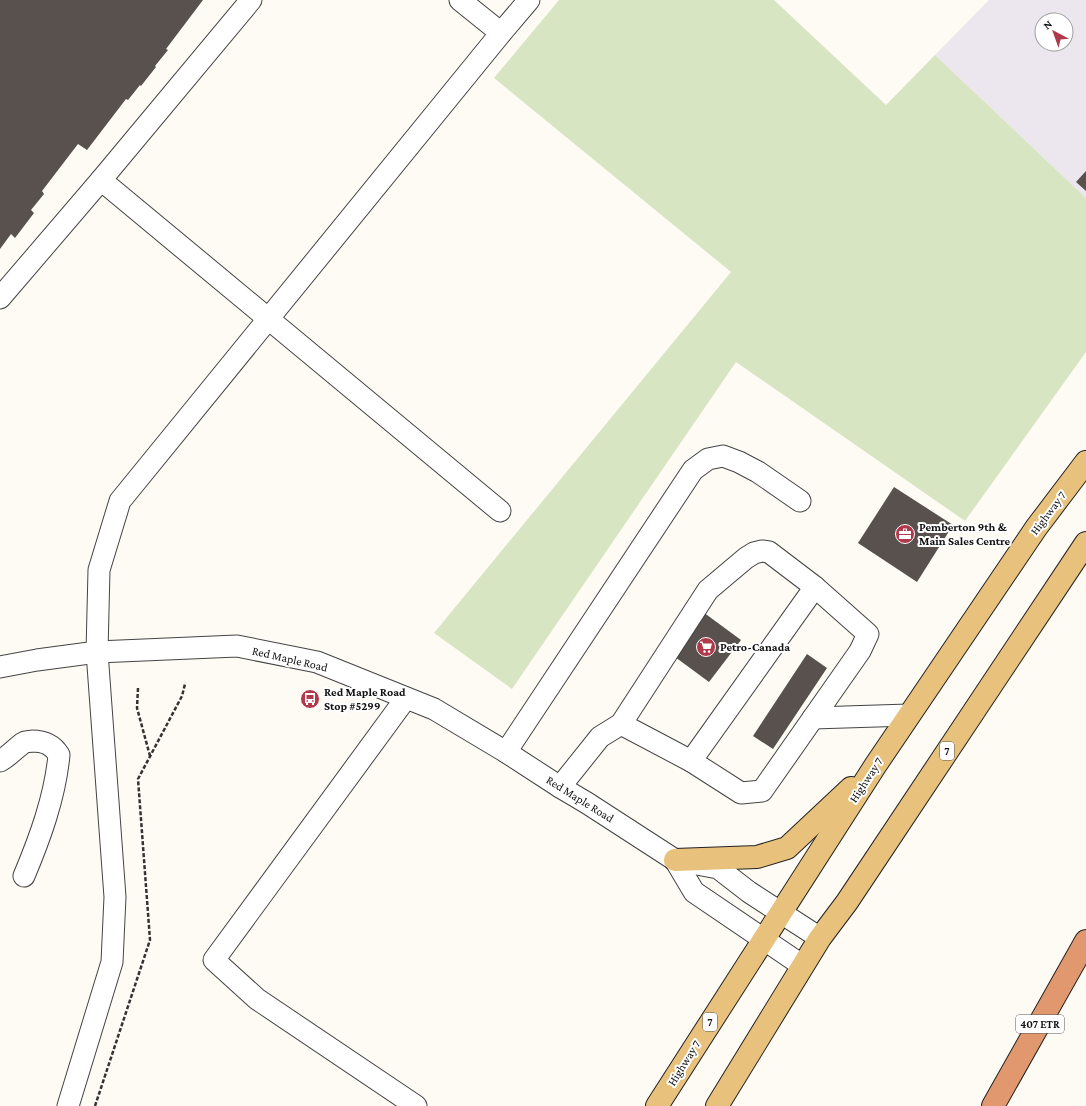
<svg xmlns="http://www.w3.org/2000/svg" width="1086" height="1106" viewBox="0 0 1086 1106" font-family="'Crimson Pro',serif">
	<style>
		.industrial { fill: #ece7ee; fill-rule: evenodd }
		.green { fill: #d8e5c2 }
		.building { fill: #58514e }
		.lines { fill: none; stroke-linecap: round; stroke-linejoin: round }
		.minor-casing { stroke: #444; stroke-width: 23 }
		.major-casing { stroke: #222; stroke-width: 24 }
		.highway-casing { stroke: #222; stroke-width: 24 }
		.path { stroke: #333; stroke-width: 2.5; stroke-dasharray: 4 2; stroke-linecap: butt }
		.minor { stroke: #fff; stroke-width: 21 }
		.major { stroke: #e8c27c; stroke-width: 22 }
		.highway { stroke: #e2986f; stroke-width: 22 }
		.labels { text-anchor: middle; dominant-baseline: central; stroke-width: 4; stroke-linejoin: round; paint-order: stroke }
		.shield { fill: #fff; stroke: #585858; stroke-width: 1 }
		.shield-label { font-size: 11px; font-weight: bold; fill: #111 }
		.street-label { font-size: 12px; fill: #111; stroke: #fff }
		.poi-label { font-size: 12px; font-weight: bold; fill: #111; stroke: #fff; text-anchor: start }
	</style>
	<rect width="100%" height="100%" fill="#fefbf5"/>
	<path class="industrial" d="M 989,0 L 1086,0 L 1086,198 L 935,55 ZM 1042,20 L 1066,20 L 1066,44 L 1042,44 Z"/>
	<path class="green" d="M 559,0 L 774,0 L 886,105 L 935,55 L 1086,198 L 1086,352 L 965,521 L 736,362 L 512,689 L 434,633 L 731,272 L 494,78 Z"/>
	<g class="building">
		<path d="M 0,0 L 203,0 L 166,49 L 168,50 L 155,66 L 156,67 L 141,86 L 140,85 L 128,100 L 126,99 L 87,150 L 78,144 L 42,191 L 44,194 L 31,210 L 34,213 L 15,238 L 11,234 L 0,249 Z"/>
		<path d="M 1086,171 L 1086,191 L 1076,182 Z"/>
		<path d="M 894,487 L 953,525 L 917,582 L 858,543 Z"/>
		<path d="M 703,612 L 741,640 L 709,682 L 671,654 Z"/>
		<path d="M 807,654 L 827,668 L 773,749 L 753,736 Z"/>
	</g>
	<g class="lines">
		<defs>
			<g id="minor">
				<path d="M 460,0 L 501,33"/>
				<path d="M 101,180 L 500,511"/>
				<path d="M 0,298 L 101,180 L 251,0"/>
				<path d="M 0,667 L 37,660 L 97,652 L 237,646 L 317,662 L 434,709 L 506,752 L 560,787 L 587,803 L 675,860 L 718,868 L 749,892 L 820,938"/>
				<path d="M 406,698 L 214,960 L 257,999 L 416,1106"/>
				<path d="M 813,718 L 909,715"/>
				<path d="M 621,724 L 708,590 L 746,558 L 754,553 L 762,551 L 769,552 L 815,587 L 868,634 L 860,651 L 762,791 L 741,793 L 691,761"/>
				<path d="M 506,752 L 693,470 L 708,459 L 723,456 L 739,462 L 758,472 L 800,501"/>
				<path d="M 0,761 C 9,756 15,749 23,743 C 26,741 29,742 32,741 C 45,741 53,745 59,755 C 55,797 40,838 24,876"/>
				<path d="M 560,787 L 600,737 L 621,724 L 691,761 L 815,587"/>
				<path d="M 675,860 L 694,892 L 803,966"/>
				<path d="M 68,1106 L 112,962 L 115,897 L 97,652 L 99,570 L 120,501 L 501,33 L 529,0"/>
			</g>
			<g id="major">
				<path d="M 675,860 L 757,857 L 787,848 L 851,788"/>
				<path d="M 657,1106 L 875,766 L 1036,528 L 1086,462"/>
				<path d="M 717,1106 L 820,938 L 847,902 L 1086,543"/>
			</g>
			<path id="highway" d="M 993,1106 L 1086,941"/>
		</defs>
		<use href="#minor" class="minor-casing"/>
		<use href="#major" class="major-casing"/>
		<use href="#highway" class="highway-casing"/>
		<g class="path">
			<path d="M 138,688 L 137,708 L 150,756"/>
			<path d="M 95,1106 L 150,940 L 138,779 L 182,696 L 185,684"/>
		</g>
		<use href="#minor" class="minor"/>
		<use href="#major" class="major"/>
		<use href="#highway" class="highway"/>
	</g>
	<defs>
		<symbol id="office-disc" viewBox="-11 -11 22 22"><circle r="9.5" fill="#b0394b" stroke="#fff"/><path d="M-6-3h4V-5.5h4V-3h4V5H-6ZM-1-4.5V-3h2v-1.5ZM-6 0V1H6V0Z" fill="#fff"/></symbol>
		<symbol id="supermarket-disc" viewBox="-11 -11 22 22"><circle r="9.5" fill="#b0394b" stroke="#fff"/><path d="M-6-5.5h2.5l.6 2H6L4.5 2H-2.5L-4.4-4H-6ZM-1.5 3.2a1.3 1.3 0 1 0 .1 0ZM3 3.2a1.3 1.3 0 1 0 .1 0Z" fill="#fff"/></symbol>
		<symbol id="bus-disc" viewBox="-11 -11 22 22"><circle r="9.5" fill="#b0394b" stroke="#fff"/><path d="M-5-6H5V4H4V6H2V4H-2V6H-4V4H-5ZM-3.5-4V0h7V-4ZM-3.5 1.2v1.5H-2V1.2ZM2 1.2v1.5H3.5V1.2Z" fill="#fff"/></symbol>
	</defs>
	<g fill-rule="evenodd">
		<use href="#office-disc" x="894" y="523" width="22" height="22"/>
		<use href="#supermarket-disc" x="695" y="636" width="22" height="22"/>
		<use href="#bus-disc" x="299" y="688" width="22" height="22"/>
	</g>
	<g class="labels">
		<g class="shield">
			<rect x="940" y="742" width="14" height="18" rx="3"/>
			<rect x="703" y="1013" width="14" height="18" rx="3"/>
			<rect x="1016" y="1015" width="48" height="18" rx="3"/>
		</g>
		<g class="shield-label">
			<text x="947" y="751">7</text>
			<text x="710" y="1022">7</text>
			<text x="1040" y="1024">407 ETR</text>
		</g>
		<g class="street-label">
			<text transform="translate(1048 513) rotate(-53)">Highway 7</text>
			<text transform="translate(290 659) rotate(13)">Red Maple Road</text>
			<text transform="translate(866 780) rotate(-57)">Highway 7</text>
			<text transform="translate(580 799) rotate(32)">Red Maple Road</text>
			<text transform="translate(684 1063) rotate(-58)">Highway 7</text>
		</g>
		<g class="poi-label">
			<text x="919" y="527">Pemberton 9th &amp;<tspan x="919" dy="14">Main Sales Centre</tspan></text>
			<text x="720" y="647">Petro-Canada</text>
			<text x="324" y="692">Red Maple Road<tspan x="324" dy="14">Stop #5299</tspan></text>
		</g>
	</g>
	<g transform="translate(1054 32) rotate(319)"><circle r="19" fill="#ffffff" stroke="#a0a0a0"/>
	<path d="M0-3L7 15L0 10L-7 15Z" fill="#b0394b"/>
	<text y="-6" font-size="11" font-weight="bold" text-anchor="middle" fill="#111111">N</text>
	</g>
</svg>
